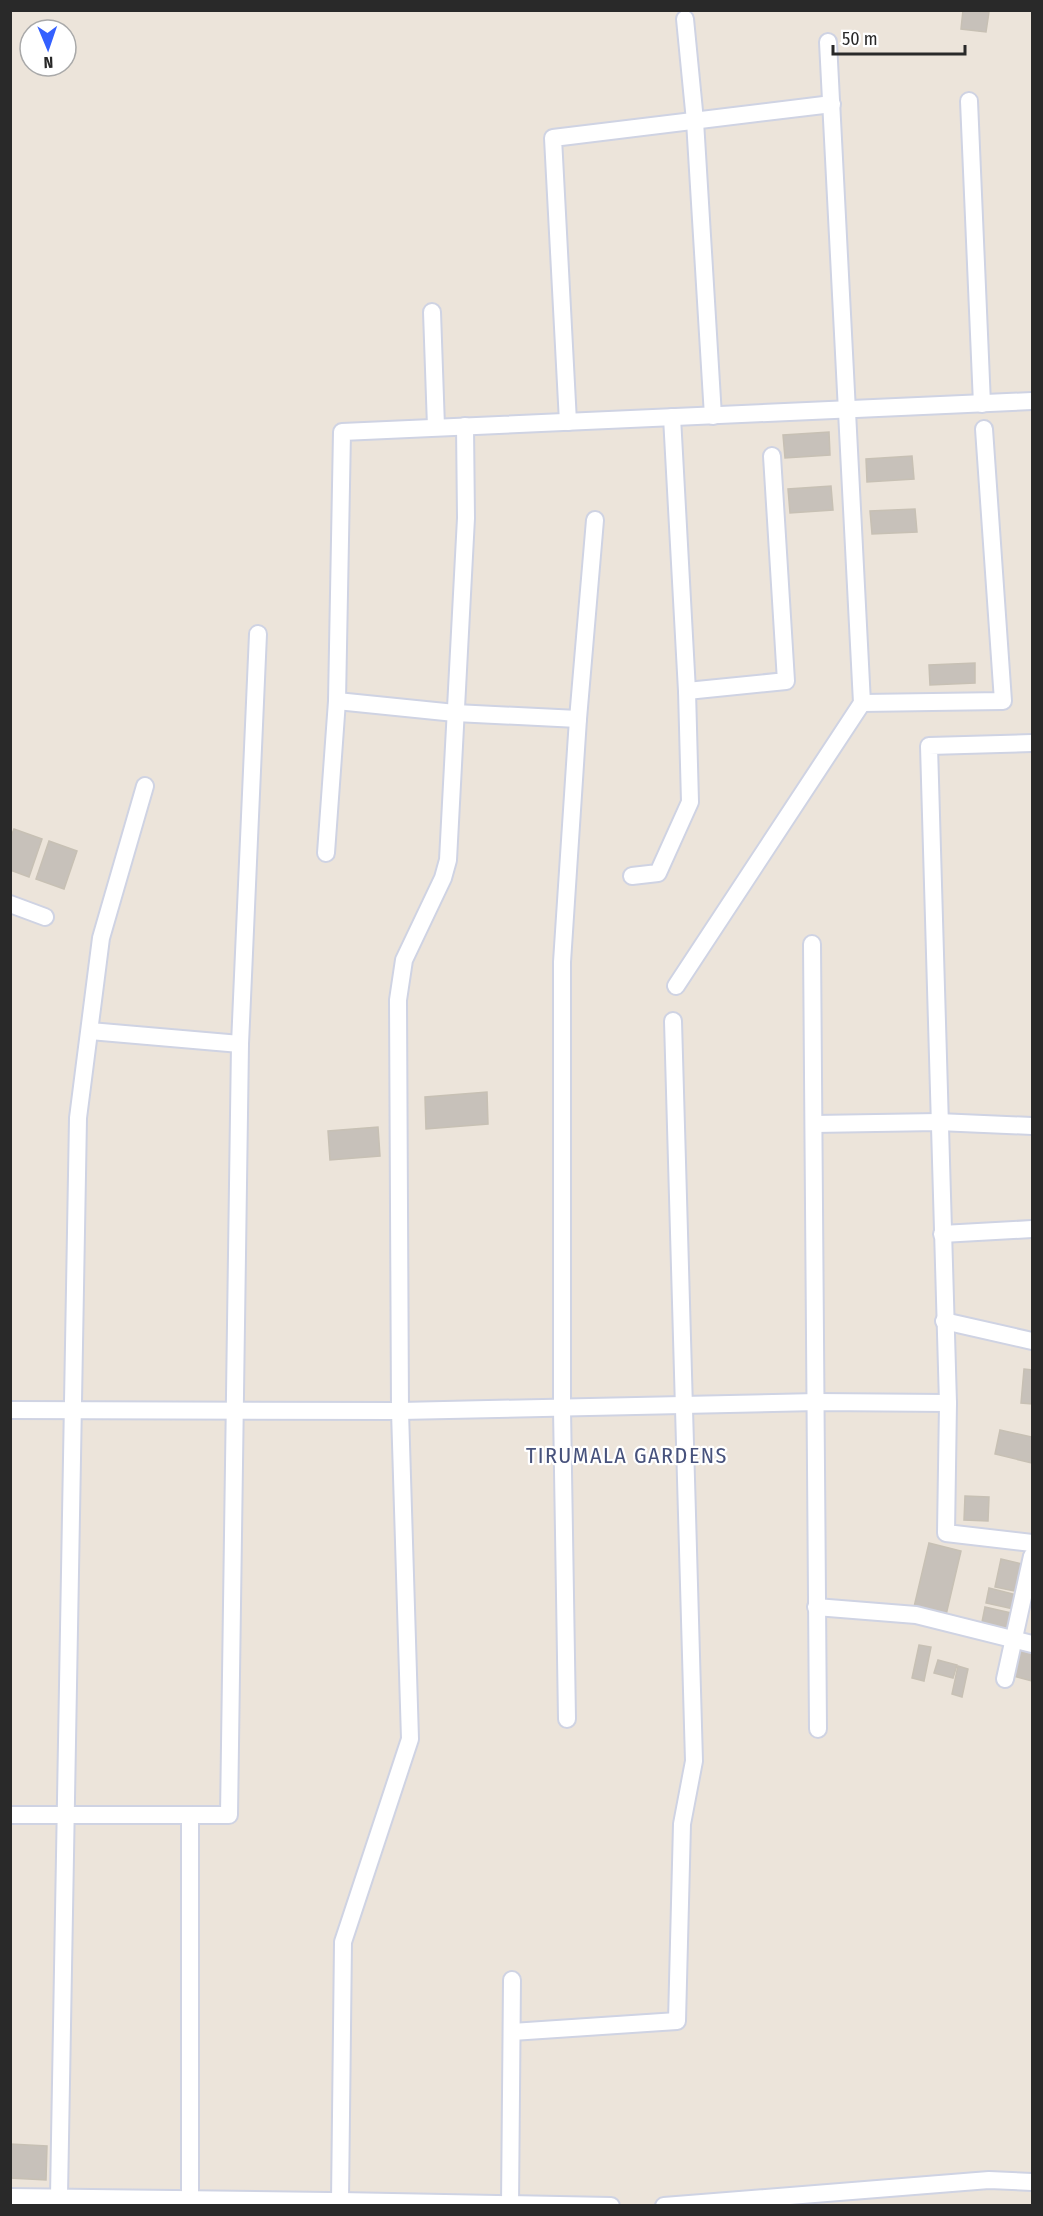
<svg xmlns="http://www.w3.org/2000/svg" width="1043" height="2216" viewBox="0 0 1043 2216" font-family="'Fira Sans Condensed',sans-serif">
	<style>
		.building { fill: #c7c1ba; stroke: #c7c0b4; stroke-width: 1.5 }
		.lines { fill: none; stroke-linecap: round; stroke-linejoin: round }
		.minor-casing { stroke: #cfd3e3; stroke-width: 20 }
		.minor { stroke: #fff; stroke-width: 16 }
		.labels { text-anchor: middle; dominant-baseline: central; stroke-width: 4.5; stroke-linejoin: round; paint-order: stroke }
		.neighbourhood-label { font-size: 22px; letter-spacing: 1.5px; fill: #47527c; stroke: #fff }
	</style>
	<rect width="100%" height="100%" fill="#ece4da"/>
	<g class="building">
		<path d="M 963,10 L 989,12 L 986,32 L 961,29 Z"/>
		<path d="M 829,432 L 830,455 L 785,458 L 783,435 Z"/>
		<path d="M 912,456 L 914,479 L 867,482 L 866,459 Z"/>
		<path d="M 831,486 L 833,510 L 790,513 L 788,489 Z"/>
		<path d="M 915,509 L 917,532 L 872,534 L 870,511 Z"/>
		<path d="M 975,663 L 975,683 L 930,685 L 929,665 Z"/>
		<path d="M 14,829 L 42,839 L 29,877 L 10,870 L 10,839 Z"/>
		<path d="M 49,841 L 77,851 L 64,889 L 36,879 Z"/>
		<path d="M 487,1092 L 488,1124 L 426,1129 L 425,1097 Z"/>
		<path d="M 378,1127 L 380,1156 L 330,1160 L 328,1131 Z"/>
		<path d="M 1024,1369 L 1032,1370 L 1032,1404 L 1021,1403 Z"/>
		<path d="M 1000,1430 L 1032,1437 L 1032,1463 L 995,1454 Z"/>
		<path d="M 965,1496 L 989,1497 L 988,1521 L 964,1520 Z"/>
		<path d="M 929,1543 L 961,1551 L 946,1615 L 914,1607 Z"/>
		<path d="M 1001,1559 L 1026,1565 L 1019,1592 L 995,1587 Z"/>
		<path d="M 989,1588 L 1017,1595 L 1014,1609 L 986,1603 Z"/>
		<path d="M 985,1607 L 1016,1614 L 1012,1629 L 982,1622 Z"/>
		<path d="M 919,1645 L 931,1647 L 924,1681 L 912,1678 Z"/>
		<path d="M 1020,1647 L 1032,1650 L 1032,1681 L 1013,1676 Z"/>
		<path d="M 938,1660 L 957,1665 L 953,1678 L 934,1673 Z"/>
		<path d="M 958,1666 L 968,1669 L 962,1697 L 952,1694 Z"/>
		<path d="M 10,2144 L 47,2146 L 46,2180 L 10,2178 Z"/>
	</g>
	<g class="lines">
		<defs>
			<g id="minor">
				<path d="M 685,19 L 695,121 L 713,416"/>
				<path d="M 969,101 L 982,404"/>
				<path d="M 432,312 L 436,427"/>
				<path d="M 568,422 L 553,138 L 832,104"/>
				<path d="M 687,691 L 786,681 L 772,456"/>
				<path d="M 862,703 L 1003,701 L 984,429"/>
				<path d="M 578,719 L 455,713 L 337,701 L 342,432 L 1032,401"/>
				<path d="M 1032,743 L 929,746 L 948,1403 L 946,1533 L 1032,1543"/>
				<path d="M 326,853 L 337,701"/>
				<path d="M 632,876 L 658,873 L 690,802 L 687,691 L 672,417"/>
				<path d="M 10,904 L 45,917"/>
				<path d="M 812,944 L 818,1729"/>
				<path d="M 676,986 L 862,703 L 828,42"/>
				<path d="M 90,1031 L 240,1044"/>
				<path d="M 814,1124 L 938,1122 L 1032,1126"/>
				<path d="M 942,1234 L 1032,1229"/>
				<path d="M 944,1321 L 1032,1341"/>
				<path d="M 10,1410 L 400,1411 L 817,1402 L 948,1403"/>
				<path d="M 816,1607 L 916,1615 L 1032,1644"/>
				<path d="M 1005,1679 L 1032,1556"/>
				<path d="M 567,1719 L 562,1409 L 562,962 L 578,719 L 595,520"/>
				<path d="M 10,1815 L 229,1815 L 240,1044 L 258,634"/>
				<path d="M 190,1815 L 190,2199"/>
				<path d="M 512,2032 L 677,2021 L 682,1824 L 694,1761 L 673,1021"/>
				<path d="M 59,2196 L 78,1118 L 101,938 L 145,786"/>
				<path d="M 10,2197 L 329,2201"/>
				<path d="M 340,2201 L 611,2206"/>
				<path d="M 329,2206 L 329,2201 L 340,2201 L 343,1942 L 410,1739 L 400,1411 L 398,1000 L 404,960 L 443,878 L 448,860 L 466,518 L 465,426"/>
				<path d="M 510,2206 L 512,1980"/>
				<path d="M 664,2206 L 989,2180 L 1032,2182"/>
			</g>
		</defs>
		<use href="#minor" class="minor-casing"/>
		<use href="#minor" class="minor"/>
	</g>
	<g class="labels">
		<g class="neighbourhood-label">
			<text x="627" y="1455">TIRUMALA GARDENS</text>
		</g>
	</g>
	<rect width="1043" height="2216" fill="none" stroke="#292929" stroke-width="24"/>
	<g transform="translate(48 48) rotate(178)"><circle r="28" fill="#ffffff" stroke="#a9a9a9" stroke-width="1.5"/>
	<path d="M0-4.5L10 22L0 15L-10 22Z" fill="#3460ff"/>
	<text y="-9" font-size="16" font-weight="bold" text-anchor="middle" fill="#292929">N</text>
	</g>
	<path d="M833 45v9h132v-9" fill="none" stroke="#292929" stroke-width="3"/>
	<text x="842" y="45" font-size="18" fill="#292929" stroke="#ffffff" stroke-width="4.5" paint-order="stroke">50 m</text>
</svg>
